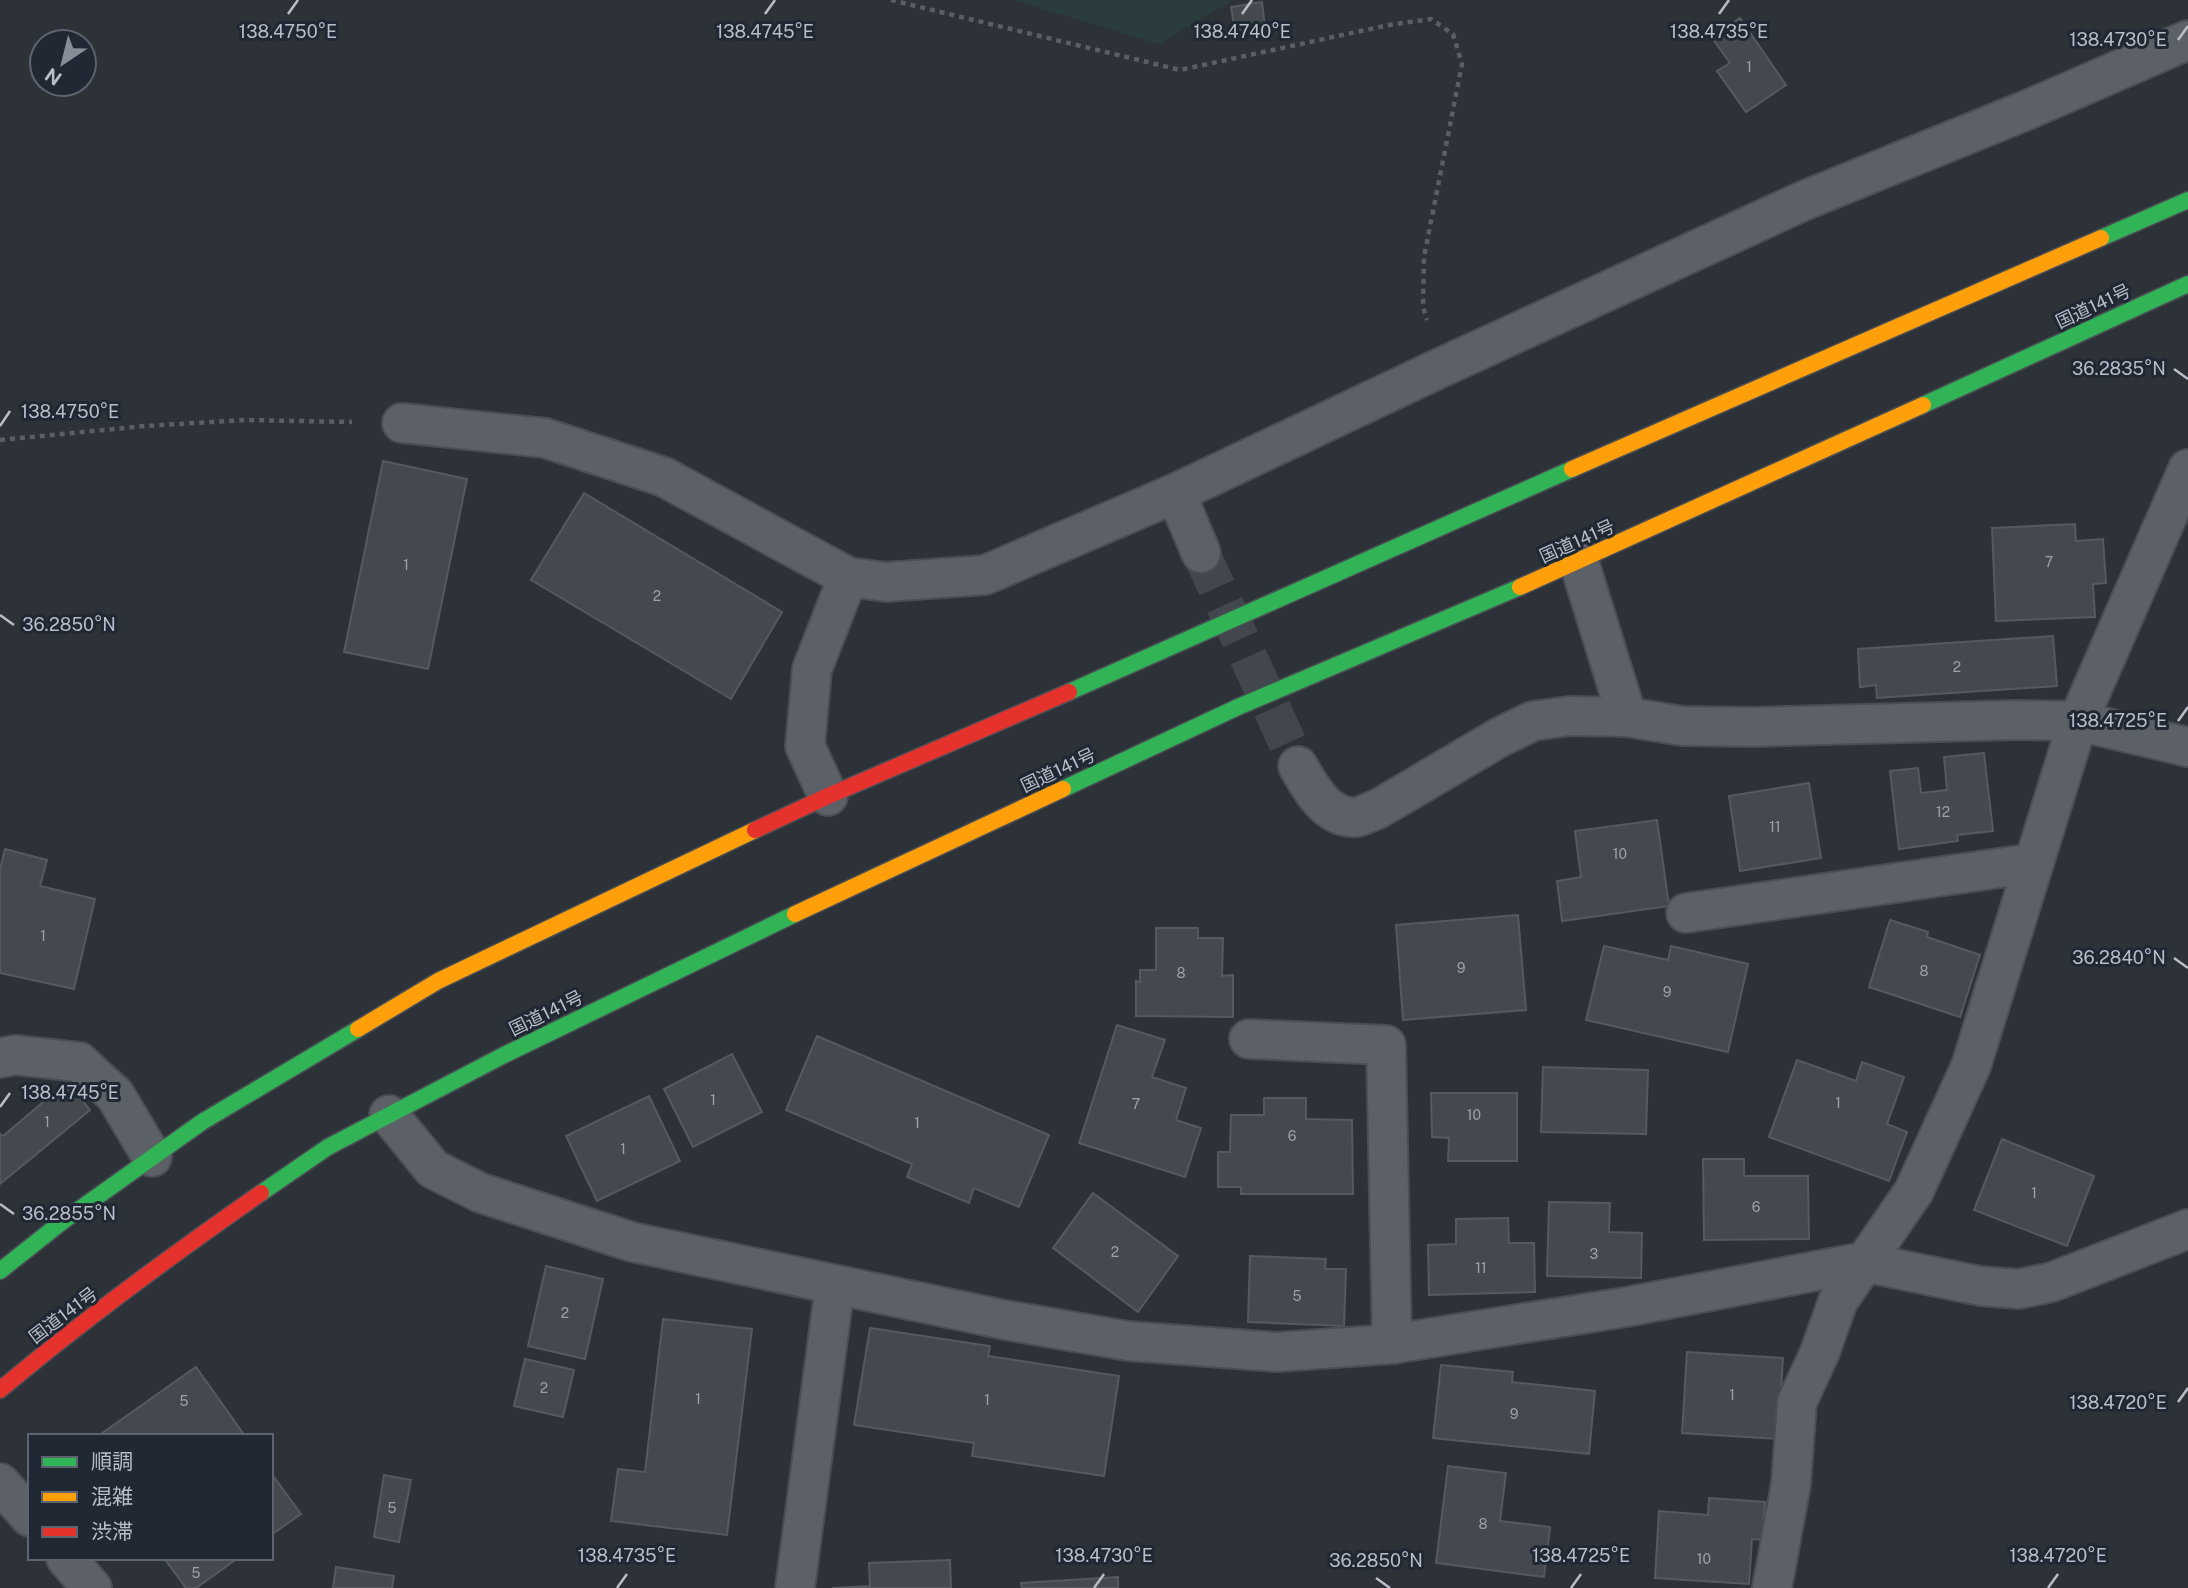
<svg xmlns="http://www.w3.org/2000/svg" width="2188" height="1588" viewBox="0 0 2188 1588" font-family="'Public Sans','Noto Sans JP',sans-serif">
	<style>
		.green { fill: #2b3c3f }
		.building { fill: #45494f; stroke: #555961; stroke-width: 2 }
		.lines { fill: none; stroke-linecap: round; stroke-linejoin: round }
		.street-tunnel { stroke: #42474f; stroke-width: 38; stroke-dasharray: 38 19; stroke-linecap: butt }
		.street-casing { stroke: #4a4e54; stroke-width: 42 }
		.fast-casing { stroke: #494e55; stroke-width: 19 }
		.slow-casing { stroke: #494e55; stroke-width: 19 }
		.jam-casing { stroke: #494e55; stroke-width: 19 }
		.path { stroke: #5a5f64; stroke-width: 4.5; stroke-dasharray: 5 5; stroke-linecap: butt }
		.street { stroke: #5c6067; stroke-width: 38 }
		.fast { stroke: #30b455; stroke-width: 16 }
		.slow { stroke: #ff9f0a; stroke-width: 16 }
		.jam { stroke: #e5322d; stroke-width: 16 }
		.ticks { fill: none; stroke: #b8bec9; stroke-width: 2.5 }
		.labels { text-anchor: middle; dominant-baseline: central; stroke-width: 6; stroke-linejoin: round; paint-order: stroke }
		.number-label { font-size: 14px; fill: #9ba1aa }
		.street-label { font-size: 18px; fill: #b8bec9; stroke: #202833 }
		.ticks-label { font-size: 18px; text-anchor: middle; fill: #b8bec9; stroke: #202833; stroke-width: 6; stroke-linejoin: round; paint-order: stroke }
	</style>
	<rect width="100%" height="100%" fill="#2d3239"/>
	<path class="green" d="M 1014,0 L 1234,0 L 1158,44 Z"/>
	<g class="building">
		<path d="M 1262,2 L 1265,28 L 1235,32 L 1231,7 Z"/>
		<path d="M 1740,18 L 1786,85 L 1746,112 L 1717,71 L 1730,63 L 1712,38 Z"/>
		<path d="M 383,461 L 467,479 L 428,669 L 344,652 Z"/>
		<path d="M 584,493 L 782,612 L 731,699 L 531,580 Z"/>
		<path d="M 2075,524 L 2076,541 L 2103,539 L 2106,583 L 2093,584 L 2095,617 L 1996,621 L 1992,528 Z"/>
		<path d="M 2053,636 L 2057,686 L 1877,698 L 1876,685 L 1860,687 L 1858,649 Z"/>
		<path d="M 1984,753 L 1993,831 L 1957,835 L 1958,841 L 1899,849 L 1890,771 L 1918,768 L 1921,793 L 1947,790 L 1944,757 Z"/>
		<path d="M 1809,783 L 1821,858 L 1740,871 L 1729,796 Z"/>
		<path d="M 1657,820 L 1669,906 L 1562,921 L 1557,881 L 1581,877 L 1575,831 Z"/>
		<path d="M 5,849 L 47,860 L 40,886 L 95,899 L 74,989 L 0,973 L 0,869 Z"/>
		<path d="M 1518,915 L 1526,1010 L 1403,1020 L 1396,925 Z"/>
		<path d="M 1890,920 L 1928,932 L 1927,937 L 1980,955 L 1960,1017 L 1869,987 Z"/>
		<path d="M 1156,928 L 1198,928 L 1198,938 L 1223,938 L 1222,976 L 1233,975 L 1233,1017 L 1136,1016 L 1136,981 L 1140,982 L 1140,970 L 1156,970 Z"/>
		<path d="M 1604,946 L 1668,960 L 1671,946 L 1748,964 L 1728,1052 L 1586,1020 Z"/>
		<path d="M 1117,1025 L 1165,1040 L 1152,1077 L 1186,1088 L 1176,1120 L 1201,1128 L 1185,1177 L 1079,1143 Z"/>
		<path d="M 817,1036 L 1049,1135 L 1019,1207 L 974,1188 L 969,1203 L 907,1177 L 912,1164 L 786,1110 Z"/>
		<path d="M 732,1054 L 762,1112 L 693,1147 L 664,1089 Z"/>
		<path d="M 1797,1060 L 1856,1081 L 1862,1062 L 1904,1077 L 1887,1124 L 1907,1132 L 1889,1181 L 1769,1137 Z"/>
		<path d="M 1543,1067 L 1648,1070 L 1646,1134 L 1541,1132 Z"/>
		<path d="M 67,1082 L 90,1110 L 0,1184 L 0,1134 L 3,1136 Z"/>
		<path d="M 1431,1093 L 1517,1093 L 1517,1161 L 1448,1161 L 1449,1138 L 1432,1137 Z"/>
		<path d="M 649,1096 L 680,1161 L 597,1201 L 566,1136 Z"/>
		<path d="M 1264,1098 L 1306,1098 L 1306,1119 L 1352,1120 L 1353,1194 L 1241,1194 L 1241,1187 L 1218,1187 L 1218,1152 L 1230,1152 L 1231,1115 L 1264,1115 Z"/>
		<path d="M 2002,1139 L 2094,1176 L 2067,1246 L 1974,1210 Z"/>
		<path d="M 1703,1159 L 1744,1159 L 1744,1176 L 1808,1176 L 1809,1239 L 1704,1240 Z"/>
		<path d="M 1093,1193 L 1178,1256 L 1138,1312 L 1053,1248 Z"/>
		<path d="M 1549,1202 L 1610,1203 L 1609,1232 L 1642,1233 L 1641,1278 L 1547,1276 Z"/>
		<path d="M 1508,1218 L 1509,1243 L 1534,1243 L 1535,1292 L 1429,1295 L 1428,1245 L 1456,1244 L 1456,1219 Z"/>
		<path d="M 1250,1256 L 1326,1259 L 1325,1269 L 1346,1269 L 1344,1326 L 1248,1322 Z"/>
		<path d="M 546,1266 L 603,1279 L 585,1359 L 528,1346 Z"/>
		<path d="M 663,1319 L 752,1329 L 727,1535 L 611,1521 L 618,1469 L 645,1472 Z"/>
		<path d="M 870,1328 L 990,1346 L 988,1356 L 1119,1376 L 1104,1476 L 972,1456 L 974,1443 L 854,1425 Z"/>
		<path d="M 1687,1352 L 1783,1358 L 1778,1439 L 1682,1433 Z"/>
		<path d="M 525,1359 L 574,1370 L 563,1417 L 514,1406 Z"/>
		<path d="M 1441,1365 L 1513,1372 L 1512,1382 L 1595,1391 L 1589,1454 L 1433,1438 Z"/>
		<path d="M 196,1367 L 245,1436 L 98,1436 Z"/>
		<path d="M 1448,1466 L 1506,1473 L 1500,1521 L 1550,1527 L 1544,1577 L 1436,1563 Z"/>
		<path d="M 271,1473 L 301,1514 L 271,1535 Z"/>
		<path d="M 384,1475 L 411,1480 L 399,1542 L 374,1537 Z"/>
		<path d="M 1709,1498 L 1765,1502 L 1762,1540 L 1752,1539 L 1749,1584 L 1655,1578 L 1659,1511 L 1708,1515 Z"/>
		<path d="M 164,1558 L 238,1558 L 196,1588 L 186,1588 Z"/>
		<path d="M 950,1560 L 951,1588 L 832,1588 L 870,1586 L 869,1563 Z"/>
		<path d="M 336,1567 L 394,1576 L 392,1588 L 333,1588 Z"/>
		<path d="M 1118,1577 L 1118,1588 L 1022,1588 L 1021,1583 Z"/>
	</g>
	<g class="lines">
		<path class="street-tunnel" d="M 1201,553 L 1298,766"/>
		<defs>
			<g id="street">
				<path d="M 402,423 L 545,438 L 664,477 L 848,577"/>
				<path d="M 1201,553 L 1176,493 L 1440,368 L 1803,201 L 2027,110 L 2188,40"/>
				<path d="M 1579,562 L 1627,717 L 1683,726 L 1754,727 L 2015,720 L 2078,721 L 2188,747"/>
				<path d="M 1298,766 C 1310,787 1327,820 1357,817 C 1363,816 1371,811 1378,809 L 1500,737 L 1533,721 L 1569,716 L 1627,717"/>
				<path d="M 828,796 L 805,746 L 812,669 L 848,577 L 886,582 L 985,575 L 1176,493"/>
				<path d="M 1686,913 L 2034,863"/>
				<path d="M 1249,1039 L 1386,1045 L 1392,1344"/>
				<path d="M 0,1058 L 15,1055 L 79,1062 L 115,1095 L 152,1157"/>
				<path d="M 389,1115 L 433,1169 L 481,1193 L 632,1242 L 1005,1320 L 1128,1341 L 1277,1352 L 1392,1344 L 1626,1307 L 1863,1262 L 1980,1286 L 2019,1289 L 2052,1282 L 2188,1229"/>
				<path d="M 0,1483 L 30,1517"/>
				<path d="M 66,1558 L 92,1588"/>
				<path d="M 795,1588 L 835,1285"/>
				<path d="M 1772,1588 L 1791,1484 L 1797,1402 L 1820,1352 L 1838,1301 L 1914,1191 L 1971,1066 L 2078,721 L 2188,469"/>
			</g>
			<g id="fast">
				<path d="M 2101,238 L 2188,200"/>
				<path d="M 1923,405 L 2188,284"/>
				<path d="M 1069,692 L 1572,469"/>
				<path d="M 1063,789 L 1238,707 L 1520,587"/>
				<path d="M 261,1193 L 328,1147 L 504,1055 L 795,914"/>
				<path d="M 0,1271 L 63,1221 L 202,1122 L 358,1029"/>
			</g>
			<g id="slow">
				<path d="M 1572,469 L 2101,238"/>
				<path d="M 1520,587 L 1923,405"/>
				<path d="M 795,914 L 1063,789"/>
				<path d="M 358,1029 L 438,981 L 755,830"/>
			</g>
			<g id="jam">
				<path d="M 755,830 L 828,796 L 1069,692"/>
				<path d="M 0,1390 C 83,1320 172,1255 261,1193"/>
			</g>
		</defs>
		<use href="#street" class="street-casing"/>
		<use href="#fast" class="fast-casing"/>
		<use href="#slow" class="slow-casing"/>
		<use href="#jam" class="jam-casing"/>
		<g class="path">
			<path d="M 891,0 L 1180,70 L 1389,25 L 1431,19 L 1453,34 L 1462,64 L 1424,257 L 1423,307 L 1427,320"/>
			<path d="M 0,440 L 145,426 L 245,420 L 352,422"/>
		</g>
		<use href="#street" class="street"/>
		<use href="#fast" class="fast"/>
		<use href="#slow" class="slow"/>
		<use href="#jam" class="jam"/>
	</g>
	<path class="ticks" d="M 288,14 L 298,0M 765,14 L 775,0M 1242,14 L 1252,0M 1719,14 L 1729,0M 2178,40 L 2188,26M 2174,369 L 2188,379M 0,426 L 10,411M 0,615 L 14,625M 2178,721 L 2188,707M 2174,958 L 2188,968M 0,1107 L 10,1093M 0,1204 L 14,1214M 2178,1402 L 2188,1388M 1376,1578 L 1390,1588M 617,1588 L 627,1574M 1094,1588 L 1104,1574M 1571,1588 L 1581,1574M 2048,1588 L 2058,1574"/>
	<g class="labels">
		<g class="number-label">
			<text x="1749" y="67">1</text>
			<text x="2049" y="562">7</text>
			<text x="406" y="565">1</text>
			<text x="657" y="596">2</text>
			<text x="1957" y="667">2</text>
			<text x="1943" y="812">12</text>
			<text x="1775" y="827">11</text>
			<text x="1620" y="854">10</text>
			<text x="43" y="936">1</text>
			<text x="1461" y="968">9</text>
			<text x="1924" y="971">8</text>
			<text x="1181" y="973">8</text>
			<text x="1667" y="992">9</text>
			<text x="713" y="1100">1</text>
			<text x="1838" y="1103">1</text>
			<text x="1136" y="1104">7</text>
			<text x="1474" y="1115">10</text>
			<text x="47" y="1122">1</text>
			<text x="917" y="1123">1</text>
			<text x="1292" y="1136">6</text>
			<text x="623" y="1149">1</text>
			<text x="2034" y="1193">1</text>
			<text x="1756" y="1207">6</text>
			<text x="1115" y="1252">2</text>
			<text x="1594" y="1254">3</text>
			<text x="1481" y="1268">11</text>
			<text x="1297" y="1296">5</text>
			<text x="565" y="1313">2</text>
			<text x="544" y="1388">2</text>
			<text x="1732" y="1395">1</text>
			<text x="698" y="1399">1</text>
			<text x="987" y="1400">1</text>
			<text x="184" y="1401">5</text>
			<text x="1514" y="1414">9</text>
			<text x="392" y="1508">5</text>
			<text x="1483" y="1524">8</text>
			<text x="1704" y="1559">10</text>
			<text x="196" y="1573">5</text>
		</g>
		<g class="street-label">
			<text transform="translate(2093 306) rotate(-25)">国道141号</text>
			<text transform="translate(1577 541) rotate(-24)">国道141号</text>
			<text transform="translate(1058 770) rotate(-25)">国道141号</text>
			<text transform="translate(546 1013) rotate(-26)">国道141号</text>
			<text transform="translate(63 1315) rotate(-37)">国道141号</text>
		</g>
	</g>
	<g class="ticks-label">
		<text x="288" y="38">138.4750°E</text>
		<text x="765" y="38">138.4745°E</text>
		<text x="1242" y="38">138.4740°E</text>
		<text x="1719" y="38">138.4735°E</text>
		<text x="2118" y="46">138.4730°E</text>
		<text x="2119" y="375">36.2835°N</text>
		<text x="70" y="418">138.4750°E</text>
		<text x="69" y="631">36.2850°N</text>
		<text x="2118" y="727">138.4725°E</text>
		<text x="2119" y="964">36.2840°N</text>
		<text x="70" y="1099">138.4745°E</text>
		<text x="69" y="1220">36.2855°N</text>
		<text x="2118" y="1409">138.4720°E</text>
		<text x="627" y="1562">138.4735°E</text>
		<text x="1104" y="1562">138.4730°E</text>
		<text x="1581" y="1562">138.4725°E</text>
		<text x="2058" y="1562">138.4720°E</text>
		<text x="1376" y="1567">36.2850°N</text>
	</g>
	<rect x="28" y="1434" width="245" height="126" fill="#202833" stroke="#5d646f" stroke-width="2"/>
	<rect x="42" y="1457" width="35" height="10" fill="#30b455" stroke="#5d646f" stroke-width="2"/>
	<text x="91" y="1469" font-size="21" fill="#b8bec9">順調</text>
	<rect x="42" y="1492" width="35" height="10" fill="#ff9f0a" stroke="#5d646f" stroke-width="2"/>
	<text x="91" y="1504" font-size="21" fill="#b8bec9">混雑</text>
	<rect x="42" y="1527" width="35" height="10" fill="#e5322d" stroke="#5d646f" stroke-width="2"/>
	<text x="91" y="1539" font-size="21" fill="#b8bec9">渋滞</text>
	<g transform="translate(63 63) rotate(215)"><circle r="33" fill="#202833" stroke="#5d646f" stroke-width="2"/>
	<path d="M0-5L12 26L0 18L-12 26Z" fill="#878d97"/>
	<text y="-10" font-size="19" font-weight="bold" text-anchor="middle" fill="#b8bec9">N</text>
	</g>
</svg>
